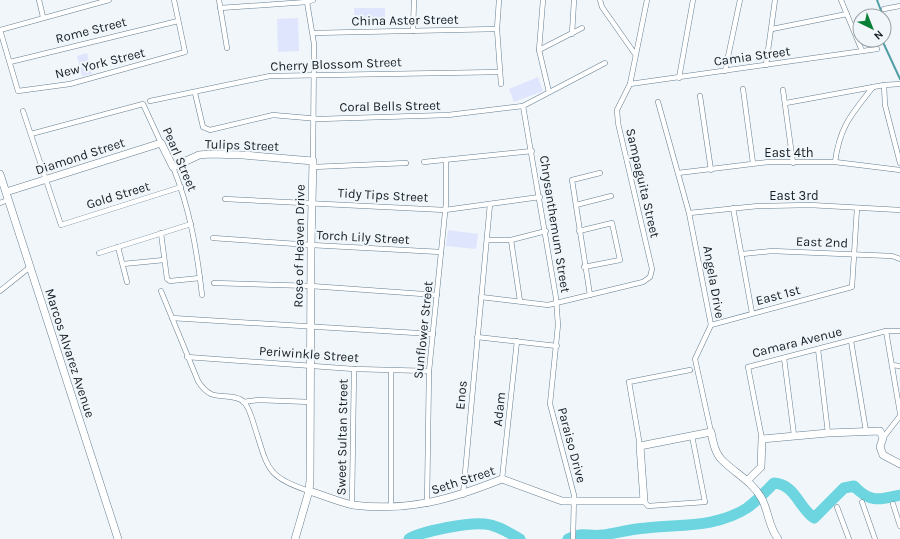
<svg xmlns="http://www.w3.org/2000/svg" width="900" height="539" viewBox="0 0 900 539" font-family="Karla,sans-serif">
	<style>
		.green { fill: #e0e5fe }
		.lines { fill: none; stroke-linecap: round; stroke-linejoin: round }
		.stream { stroke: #529ea7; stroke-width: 2 }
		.river { stroke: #6cd5df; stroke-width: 11 }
		.street-casing { stroke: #657e90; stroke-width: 5.5 }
		.secondary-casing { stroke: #657e90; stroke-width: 8 }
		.street { stroke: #fff; stroke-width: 4.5 }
		.secondary { stroke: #fff; stroke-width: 7 }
		.labels { text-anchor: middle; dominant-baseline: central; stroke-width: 4; stroke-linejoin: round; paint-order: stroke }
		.street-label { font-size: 13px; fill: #141e25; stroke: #f1f6fa }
	</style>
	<rect width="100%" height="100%" fill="#f1f6fa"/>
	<g class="green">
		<path d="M 354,8 L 385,8 L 385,24 L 355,24 Z"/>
		<path d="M 298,18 L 299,51 L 278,52 L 277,19 Z"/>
		<path d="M 87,53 L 92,74 L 82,76 L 77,56 Z"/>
		<path d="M 538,77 L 543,91 L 514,102 L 509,89 Z"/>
		<path d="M 448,230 L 478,234 L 476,249 L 446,246 Z"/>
	</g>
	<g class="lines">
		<g class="stream">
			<path d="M 877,0 L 883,16"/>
			<path d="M 884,21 L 884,33"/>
			<path d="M 882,40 L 900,79"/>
		</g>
		<g class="river">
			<path d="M 409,539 C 422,531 470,522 485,524 C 498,525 509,533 520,539"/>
			<path d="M 568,539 C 583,531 588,537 603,535 C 617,533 631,529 646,528 C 680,524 716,528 747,508 C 757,501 766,491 774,483 C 795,484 799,508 814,518 L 844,488 L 854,486 C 870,503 879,500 900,495"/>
		</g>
		<defs>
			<g id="street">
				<path d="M 39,0 L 43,17"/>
				<path d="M 219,0 L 227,48"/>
				<path d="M 499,0 L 497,29 L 501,84"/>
				<path d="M 543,0 L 539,50 L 549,92"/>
				<path d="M 600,0 L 602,7 L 635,54"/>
				<path d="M 841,0 L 862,51"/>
				<path d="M 307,2 L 314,44 L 313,161"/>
				<path d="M 220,8 L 307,2 L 313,0"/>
				<path d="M 884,9 L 900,6"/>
				<path d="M 772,29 L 847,14"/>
				<path d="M 0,30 L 18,91 L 70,84 L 185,52 L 174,0"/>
				<path d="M 0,30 L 109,0"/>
				<path d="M 413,31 L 414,0"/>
				<path d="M 313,33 L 497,29"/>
				<path d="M 572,34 L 574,0"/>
				<path d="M 539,50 L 582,28"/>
				<path d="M 10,62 L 178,21"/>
				<path d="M 766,65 L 775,0"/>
				<path d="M 725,71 L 740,0"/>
				<path d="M 679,78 L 693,0"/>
				<path d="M 630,84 L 877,49"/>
				<path d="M 884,85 L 885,105 L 900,163"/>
				<path d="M 743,89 L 753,163"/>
				<path d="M 783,90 L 793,163"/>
				<path d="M 195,93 L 203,127 L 210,130 L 273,115 L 319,119 L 448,115 L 523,106 L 605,63"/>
				<path d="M 700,96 L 711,170"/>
				<path d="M 150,101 L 270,76 L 500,72"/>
				<path d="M 658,102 L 689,213 L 711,325 L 695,359 L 711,432"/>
				<path d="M 786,103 L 884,85 L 900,84"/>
				<path d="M 523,106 L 556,298 L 558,325 L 550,404 L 574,495 L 573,539"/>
				<path d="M 23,111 L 61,225 L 181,187"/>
				<path d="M 31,134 L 143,104 L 161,143"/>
				<path d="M 424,162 L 532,151"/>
				<path d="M 835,162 C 840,126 851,115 873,87"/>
				<path d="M 173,167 C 190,209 197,251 202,295"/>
				<path d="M 313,167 L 406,163"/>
				<path d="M 678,173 L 769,162 L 835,162 L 900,170"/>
				<path d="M 225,199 L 445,210 L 540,197"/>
				<path d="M 0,203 L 8,200"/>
				<path d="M 576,205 L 611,196"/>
				<path d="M 733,208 L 752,313"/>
				<path d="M 689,213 L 758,206 L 810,205 L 900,210"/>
				<path d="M 579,231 L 612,223 L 620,260 L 584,267"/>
				<path d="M 161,233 L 167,279 L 170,281 L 200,278"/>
				<path d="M 213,238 L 311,245 L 441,252"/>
				<path d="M 488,240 L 511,240 L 546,231"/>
				<path d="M 511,240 L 520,301"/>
				<path d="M 118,247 L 127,282"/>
				<path d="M 99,253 L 191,224"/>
				<path d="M 742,254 L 772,251 L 892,256 L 900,259"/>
				<path d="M 123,264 L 164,260"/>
				<path d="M 214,283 L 311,286 L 437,295"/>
				<path d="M 0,291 L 30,267"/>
				<path d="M 161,291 L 198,381 C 201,386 205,391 211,394 C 220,398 236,394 244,402 C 250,409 252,419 255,428 C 268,468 266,477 309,491"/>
				<path d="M 590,295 L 572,180 L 600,173"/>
				<path d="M 481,297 L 548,305 L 643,282 L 650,277 L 652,269 L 618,123 L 617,110 L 630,84 L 647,0"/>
				<path d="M 172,318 L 433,334"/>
				<path d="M 711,325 L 852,287 L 857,208"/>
				<path d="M 886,331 L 900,413"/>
				<path d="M 477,337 L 557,346"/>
				<path d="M 851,341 L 866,431"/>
				<path d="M 818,349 L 828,433"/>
				<path d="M 187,357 L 354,369 L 429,371"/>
				<path d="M 784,358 L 794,435"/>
				<path d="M 892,365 L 900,366"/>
				<path d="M 243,402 L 258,400 L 311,402"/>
				<path d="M 883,438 L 900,416"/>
				<path d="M 762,439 L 748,367 L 886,331 L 900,331"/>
				<path d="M 640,446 L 629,382 L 690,370"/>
				<path d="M 502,479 L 517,341"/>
				<path d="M 463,495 L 490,204"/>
				<path d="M 644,501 L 648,506 L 705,502 L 692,436"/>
				<path d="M 862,502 L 875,539"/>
				<path d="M 352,504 L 354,369"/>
				<path d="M 427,504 L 429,371 L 446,203 L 446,160"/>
				<path d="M 893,504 L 900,526"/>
				<path d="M 391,506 L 391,371"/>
				<path d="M 837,507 L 849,539"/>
			</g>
			<g id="secondary">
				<path d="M 0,174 L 118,539"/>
				<path d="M 6,192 L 161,143 L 173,167 L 199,155 L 210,154 L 243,155 L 313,161 L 311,245 L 310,480 L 309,491 L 295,539"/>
				<path d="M 748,480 L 761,467 L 762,439 L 828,433 L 880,431 L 883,438 L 880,447 L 883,455 L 900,464"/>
				<path d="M 309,491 C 323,495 339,502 353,505 C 409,512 452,499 502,479 L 562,501 L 644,501 L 640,446 L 711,432 C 713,442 715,453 722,460 C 736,474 752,481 762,499 C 769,513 768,525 778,539"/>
			</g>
		</defs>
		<use href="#street" class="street-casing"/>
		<use href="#secondary" class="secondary-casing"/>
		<use href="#street" class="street"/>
		<use href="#secondary" class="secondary"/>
	</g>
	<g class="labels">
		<g class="street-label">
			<text transform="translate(405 20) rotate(-1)">China Aster Street</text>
			<text transform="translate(91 30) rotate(-14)">Rome Street</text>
			<text transform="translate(752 56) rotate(-8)">Camia Street</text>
			<text transform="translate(100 63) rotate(-14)">New York Street</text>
			<text transform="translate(336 64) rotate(-2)">Cherry Blossom Street</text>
			<text transform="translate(390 106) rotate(-1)">Coral Bells Street</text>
			<text transform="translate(242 145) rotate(2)">Tulips Street</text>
			<text x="789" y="152">East 4th</text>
			<text transform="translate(80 156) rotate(-18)">Diamond Street</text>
			<text transform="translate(180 159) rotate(67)">Pearl Street</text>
			<text transform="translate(643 183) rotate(77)">Sampaguita Street</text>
			<text transform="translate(118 195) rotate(-17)">Gold Street</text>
			<text transform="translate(383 195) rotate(3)">Tidy Tips Street</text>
			<text x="794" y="195">East 3rd</text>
			<text transform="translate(555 224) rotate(81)">Chrysanthemum Street</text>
			<text transform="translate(363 237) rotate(3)">Torch Lily Street</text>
			<text transform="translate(822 242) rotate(2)">East 2nd</text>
			<text transform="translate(299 246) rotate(-89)">Rose of Heaven Drive</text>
			<text transform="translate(714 282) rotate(80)">Angela Drive</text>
			<text transform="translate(778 295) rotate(-15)">East 1st</text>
			<text transform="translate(423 330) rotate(-84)">Sunflower Street</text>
			<text transform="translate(797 342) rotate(-14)">Camara Avenue</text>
			<text transform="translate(70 353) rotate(72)">Marcos Alvarez Avenue</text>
			<text transform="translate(309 354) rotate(4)">Periwinkle Street</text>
			<text transform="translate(461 395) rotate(-85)">Enos</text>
			<text transform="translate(499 409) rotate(-84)">Adam</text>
			<text transform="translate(342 437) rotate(-89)">Sweet Sultan Street</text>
			<text transform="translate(572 445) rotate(75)">Paraiso Drive</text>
			<text transform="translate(463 480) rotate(-18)">Seth Street</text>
		</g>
	</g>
	<g transform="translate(872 28) rotate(137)"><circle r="19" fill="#f1f6fa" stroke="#99a0a5"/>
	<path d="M0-3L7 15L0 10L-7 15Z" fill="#067f36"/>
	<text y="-6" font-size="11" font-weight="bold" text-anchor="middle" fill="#141e25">N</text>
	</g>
</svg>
